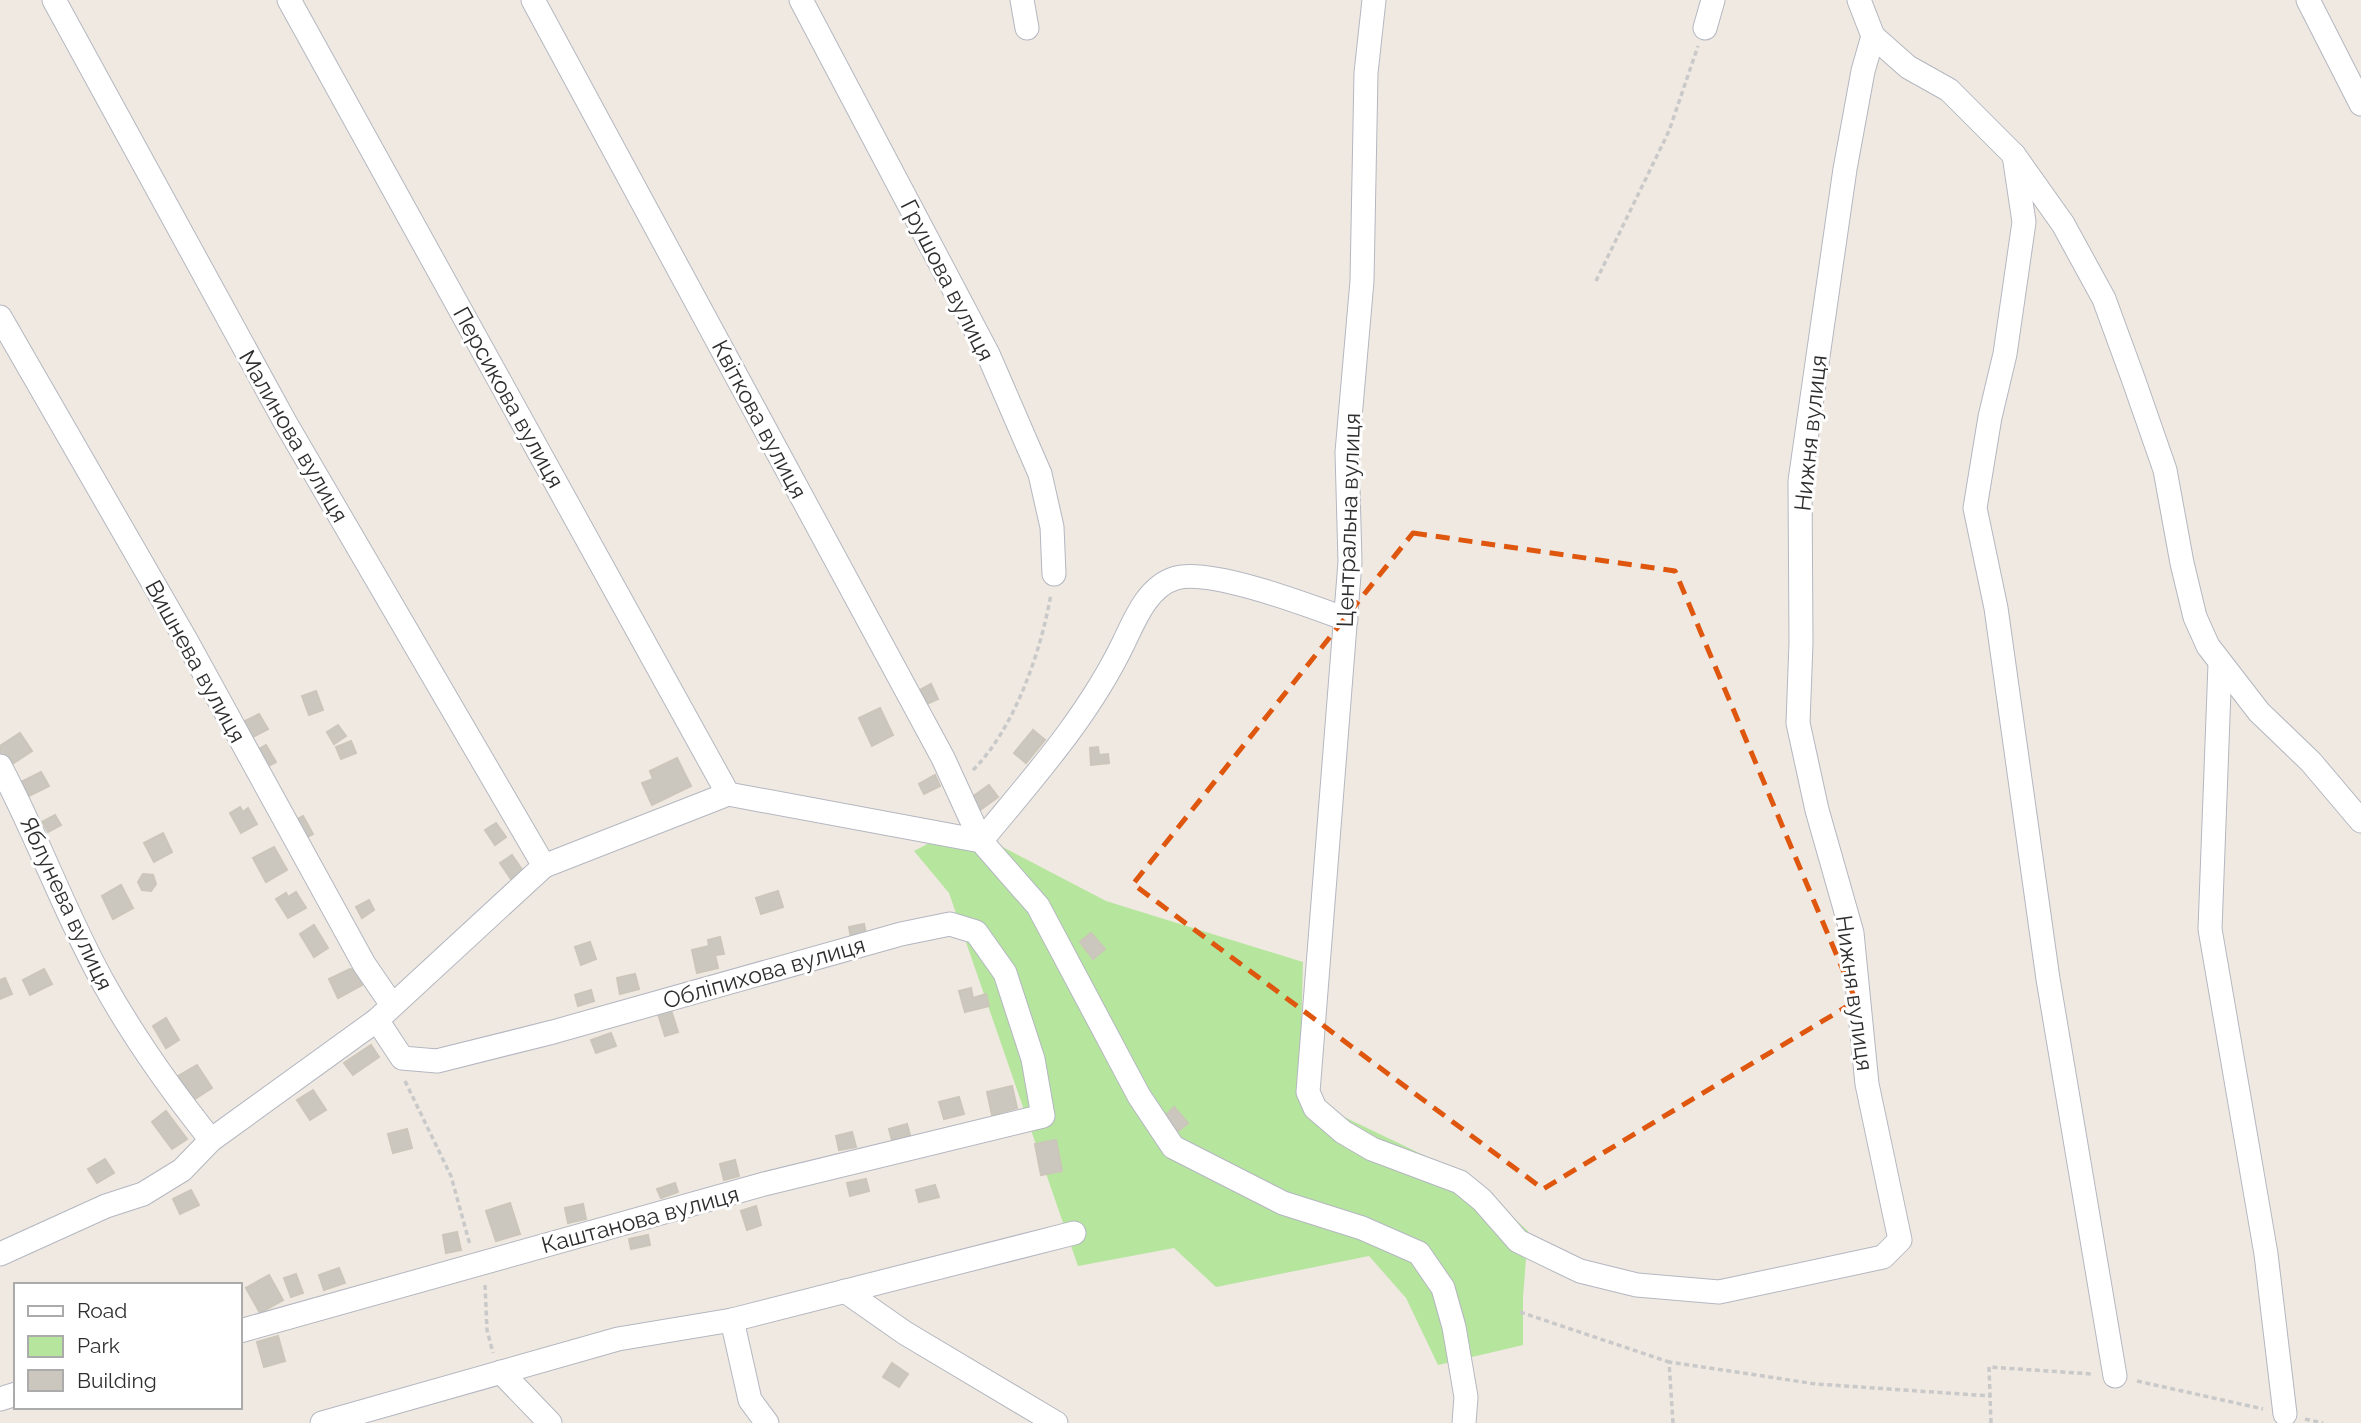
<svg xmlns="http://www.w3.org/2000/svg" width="2361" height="1423" viewBox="0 0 2361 1423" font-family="Raleway,sans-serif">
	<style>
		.green { fill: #b6e59e }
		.building { fill: #cbc7bf; stroke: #cbc5ba; stroke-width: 2 }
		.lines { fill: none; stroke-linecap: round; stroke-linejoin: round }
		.minor-casing { stroke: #b4b7c1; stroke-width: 25 }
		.path { stroke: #c9c9c9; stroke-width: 3.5; stroke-dasharray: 5 3.5; stroke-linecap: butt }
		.minor { stroke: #fff; stroke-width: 23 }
		.marked { fill: none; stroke: #df570e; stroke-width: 5; stroke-dasharray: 14 9; stroke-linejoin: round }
		.labels { text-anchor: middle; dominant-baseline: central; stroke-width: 6; stroke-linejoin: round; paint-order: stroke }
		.street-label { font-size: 23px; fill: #2e2e2e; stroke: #fff }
	</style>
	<rect width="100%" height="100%" fill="#efe9e1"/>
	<path class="green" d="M 976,819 L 997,844 L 1106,901 L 1303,962 L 1300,1076 L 1338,1114 L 1467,1176 L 1528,1231 L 1523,1298 L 1523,1345 L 1438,1365 L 1406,1298 L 1369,1256 L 1216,1287 L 1174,1248 L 1078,1266 L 949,893 L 914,851 Z"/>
	<g class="building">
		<path d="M 931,684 L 938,699 L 927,704 L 920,690 Z"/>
		<path d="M 316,691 L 323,710 L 309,715 L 302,696 Z"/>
		<path d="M 880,708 L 893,735 L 872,746 L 859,718 Z"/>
		<path d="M 259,714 L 268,729 L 251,738 L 243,722 Z"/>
		<path d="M 338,725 L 346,736 L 334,744 L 327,732 Z"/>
		<path d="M 1033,730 L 1045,740 L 1026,763 L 1014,753 Z"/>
		<path d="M 20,733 L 32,751 L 9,766 L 0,753 L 0,746 Z"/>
		<path d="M 351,741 L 356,753 L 341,759 L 336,747 Z"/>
		<path d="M 266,745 L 276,762 L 265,768 L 255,751 Z"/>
		<path d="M 1098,747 L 1099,755 L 1108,754 L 1109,763 L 1091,765 L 1090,748 Z"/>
		<path d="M 677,758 L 691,786 L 652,805 L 642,783 L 653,779 L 650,771 Z"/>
		<path d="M 41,772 L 49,786 L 29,796 L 21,782 Z"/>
		<path d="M 935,775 L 940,786 L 924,794 L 919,784 Z"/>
		<path d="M 989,785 L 998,797 L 980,810 L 971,798 Z"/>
		<path d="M 240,807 L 243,812 L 248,808 L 257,824 L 241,833 L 230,813 Z"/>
		<path d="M 55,815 L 61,825 L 48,832 L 42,822 Z"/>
		<path d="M 303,816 L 313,834 L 298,842 L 288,824 Z"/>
		<path d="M 496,823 L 506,837 L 495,845 L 485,830 Z"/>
		<path d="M 163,833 L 172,852 L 154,862 L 144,843 Z"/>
		<path d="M 274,847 L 287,870 L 266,882 L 253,858 Z"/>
		<path d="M 512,855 L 523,871 L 511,879 L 500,863 Z"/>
		<path d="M 143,874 L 153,875 L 156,884 L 151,891 L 142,890 L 138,882 Z"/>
		<path d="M 121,885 L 133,908 L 113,919 L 102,896 Z"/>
		<path d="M 778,891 L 783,907 L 761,914 L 756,898 Z"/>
		<path d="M 296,892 L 306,908 L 288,918 L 276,899 L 286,893 L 288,897 Z"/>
		<path d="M 369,900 L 374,910 L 362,918 L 356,907 Z"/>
		<path d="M 864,924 L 866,934 L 851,938 L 849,927 Z"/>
		<path d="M 314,925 L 328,948 L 314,957 L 300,934 Z"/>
		<path d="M 1091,933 L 1105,949 L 1093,959 L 1080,942 Z"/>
		<path d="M 720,937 L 724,954 L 715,955 L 718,968 L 697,973 L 692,950 L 709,946 L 708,940 Z"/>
		<path d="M 590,942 L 596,959 L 581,965 L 575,947 Z"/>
		<path d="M 44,969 L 52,984 L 30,995 L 23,980 Z"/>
		<path d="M 350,969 L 355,970 L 362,985 L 338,998 L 329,979 Z"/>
		<path d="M 635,974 L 639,989 L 620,994 L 617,978 Z"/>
		<path d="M 5,978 L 12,994 L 0,999 L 0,980 Z"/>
		<path d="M 971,988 L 973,998 L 986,994 L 989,1006 L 965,1012 L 959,991 Z"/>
		<path d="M 591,990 L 594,1001 L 578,1006 L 575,995 Z"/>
		<path d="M 671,1010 L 678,1032 L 665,1036 L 658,1014 Z"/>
		<path d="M 166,1018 L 179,1040 L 166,1048 L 153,1026 Z"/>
		<path d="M 611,1033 L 616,1046 L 596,1053 L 591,1040 Z"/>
		<path d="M 371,1045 L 379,1057 L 353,1075 L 344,1063 Z"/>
		<path d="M 197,1065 L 212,1088 L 193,1100 L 178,1076 Z"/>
		<path d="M 1012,1086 L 1017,1108 L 992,1115 L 987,1092 Z"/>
		<path d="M 313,1090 L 326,1110 L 310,1120 L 297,1100 Z"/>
		<path d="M 959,1097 L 964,1114 L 944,1119 L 939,1102 Z"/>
		<path d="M 1174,1107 L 1188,1123 L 1178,1131 L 1165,1116 Z"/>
		<path d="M 166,1111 L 187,1139 L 172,1149 L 152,1122 Z"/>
		<path d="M 907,1124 L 910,1135 L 892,1140 L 889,1129 Z"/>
		<path d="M 407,1129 L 412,1148 L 393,1153 L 388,1134 Z"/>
		<path d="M 852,1132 L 856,1147 L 839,1150 L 836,1136 Z"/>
		<path d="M 1056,1140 L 1062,1171 L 1041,1175 L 1035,1144 Z"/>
		<path d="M 105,1159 L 114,1173 L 97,1183 L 88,1169 Z"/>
		<path d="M 735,1160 L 739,1176 L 724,1180 L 720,1164 Z"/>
		<path d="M 866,1179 L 869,1191 L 850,1196 L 847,1183 Z"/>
		<path d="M 675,1183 L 678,1192 L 661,1198 L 657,1189 Z"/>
		<path d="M 935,1185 L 939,1197 L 919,1202 L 916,1190 Z"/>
		<path d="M 191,1190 L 199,1205 L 180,1214 L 173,1199 Z"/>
		<path d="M 510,1203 L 520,1234 L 496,1241 L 486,1211 Z"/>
		<path d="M 583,1204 L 586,1219 L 568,1223 L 565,1208 Z"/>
		<path d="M 756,1206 L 761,1225 L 747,1230 L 741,1211 Z"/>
		<path d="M 457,1232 L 461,1250 L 446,1253 L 443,1235 Z"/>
		<path d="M 648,1235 L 650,1245 L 631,1249 L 629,1239 Z"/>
		<path d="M 339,1268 L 345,1283 L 324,1290 L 319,1275 Z"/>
		<path d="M 296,1274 L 303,1293 L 291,1297 L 284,1278 Z"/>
		<path d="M 269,1275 L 283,1300 L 260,1313 L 246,1288 Z"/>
		<path d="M 278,1336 L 285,1361 L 264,1367 L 257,1342 Z"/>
		<path d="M 892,1363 L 908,1374 L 899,1387 L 883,1377 Z"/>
	</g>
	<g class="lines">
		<defs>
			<g id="minor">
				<path d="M 54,0 L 285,422 L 544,866"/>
				<path d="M 289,0 L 728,794"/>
				<path d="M 533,0 L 943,758 L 981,841 C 1033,778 1088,717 1124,642 C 1135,619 1148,586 1176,578 C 1211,568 1310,606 1346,619"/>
				<path d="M 801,0 L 988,354 L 1040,474 L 1052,527 L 1054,574"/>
				<path d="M 1022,0 L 1027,28"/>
				<path d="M 1374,0 L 1366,73 L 1362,281 L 1347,452 L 1350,562 L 1308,1092 L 1315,1108 L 1343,1132 L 1372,1149 L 1460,1182 L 1482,1200 L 1518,1241 L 1580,1271 L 1637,1285 L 1719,1292 L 1883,1257 L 1900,1240 L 1867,1084 L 1852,933 L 1817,810 L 1798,723 L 1801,643 L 1800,481 L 1845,169 L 1863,71 L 1873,36"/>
				<path d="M 1859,0 L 1873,36 L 1908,67 L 1949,90 L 2014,155 L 2063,224 L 2104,299 L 2134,381 L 2165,470 L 2182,563 L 2195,617 L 2208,646 L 2259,712 L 2311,762 L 2361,821"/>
				<path d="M 2308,0 L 2361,104"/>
				<path d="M 1705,28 L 1713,0"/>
				<path d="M 2014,155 L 2024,222 L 2005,354 L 1990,417 L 1975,508 L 1996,608 L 2048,979 L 2115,1376"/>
				<path d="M 0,317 L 186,640 L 364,964 L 392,1005"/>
				<path d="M 2220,664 L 2210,929 L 2266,1254 L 2285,1414"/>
				<path d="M 0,766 C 38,837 64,912 103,982 C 134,1038 171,1090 211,1140"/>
				<path d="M 0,1254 L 106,1206 L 143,1194 L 182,1170 L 211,1140 L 377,1020 L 544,866 L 728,794 L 981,841 L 1038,906 L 1139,1096 L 1173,1147 L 1283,1203 L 1362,1228 L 1419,1253 L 1443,1288 L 1454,1327 L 1466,1397 L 1464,1423"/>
				<path d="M 845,1291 L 905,1333 L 1056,1423"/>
				<path d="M 732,1320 L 750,1400 L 767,1423"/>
				<path d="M 240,1331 L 764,1184 L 1043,1116 L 1033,1059 L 1005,973 L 976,932 L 950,924 L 901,934 L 553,1032 L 437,1061 L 402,1058 L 377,1020"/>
				<path d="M 501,1372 L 550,1423"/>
				<path d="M 0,1399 L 16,1394"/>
				<path d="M 322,1423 L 618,1339 L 732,1320 L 1074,1233"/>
			</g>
		</defs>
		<use href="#minor" class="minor-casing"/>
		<g class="path">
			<path d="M 1596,281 L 1669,131 L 1698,46"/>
			<path d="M 973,770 C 1015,728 1041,651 1051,594"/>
			<path d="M 405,1081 L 451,1176 L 470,1245"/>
			<path d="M 485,1285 L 487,1330 L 493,1353"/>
			<path d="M 1520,1312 L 1669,1362"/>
			<path d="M 2137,1381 L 2263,1409"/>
			<path d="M 2305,1419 L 2323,1423"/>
			<path d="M 1673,1423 L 1669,1362 L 1816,1384 L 1991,1396"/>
			<path d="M 1991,1423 L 1989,1367 L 2092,1374"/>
		</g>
		<use href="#minor" class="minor"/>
	</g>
	<path class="marked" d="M 1413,533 L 1675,571 L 1856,1001 L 1543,1189 L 1133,884 Z"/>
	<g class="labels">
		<g class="street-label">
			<text transform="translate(948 280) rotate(63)">Грушова вулиця</text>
			<text transform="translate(509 397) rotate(61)">Персикова вулиця</text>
			<text transform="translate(760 419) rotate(62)">Квіткова вулиця</text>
			<text transform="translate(1810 433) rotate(-84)">Нижня вулиця</text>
			<text transform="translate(294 436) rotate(60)">Малинова вулиця</text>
			<text transform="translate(1348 520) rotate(-88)">Центральна вулиця</text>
			<text transform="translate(196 661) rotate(61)">Вишнева вулиця</text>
			<text transform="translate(67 903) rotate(65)">Яблунева вулиця</text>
			<text transform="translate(764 972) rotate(-16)">Обліпихова вулиця</text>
			<text transform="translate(1855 993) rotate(82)">Нижня вулиця</text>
			<text transform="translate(640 1219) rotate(-15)">Каштанова вулиця</text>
		</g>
	</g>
	<rect x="14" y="1283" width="228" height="126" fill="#ffffff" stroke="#ababab" stroke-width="2"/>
	<rect x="28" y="1306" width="35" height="10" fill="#ffffff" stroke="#ababab" stroke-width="2"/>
	<text x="77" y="1318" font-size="21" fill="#2e2e2e">Road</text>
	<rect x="28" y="1336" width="35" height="21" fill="#b6e59e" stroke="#ababab" stroke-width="2"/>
	<text x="77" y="1353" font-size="21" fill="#2e2e2e">Park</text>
	<rect x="28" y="1370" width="35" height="21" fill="#cbc7bf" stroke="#ababab" stroke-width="2"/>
	<text x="77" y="1388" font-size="21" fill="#2e2e2e">Building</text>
</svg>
